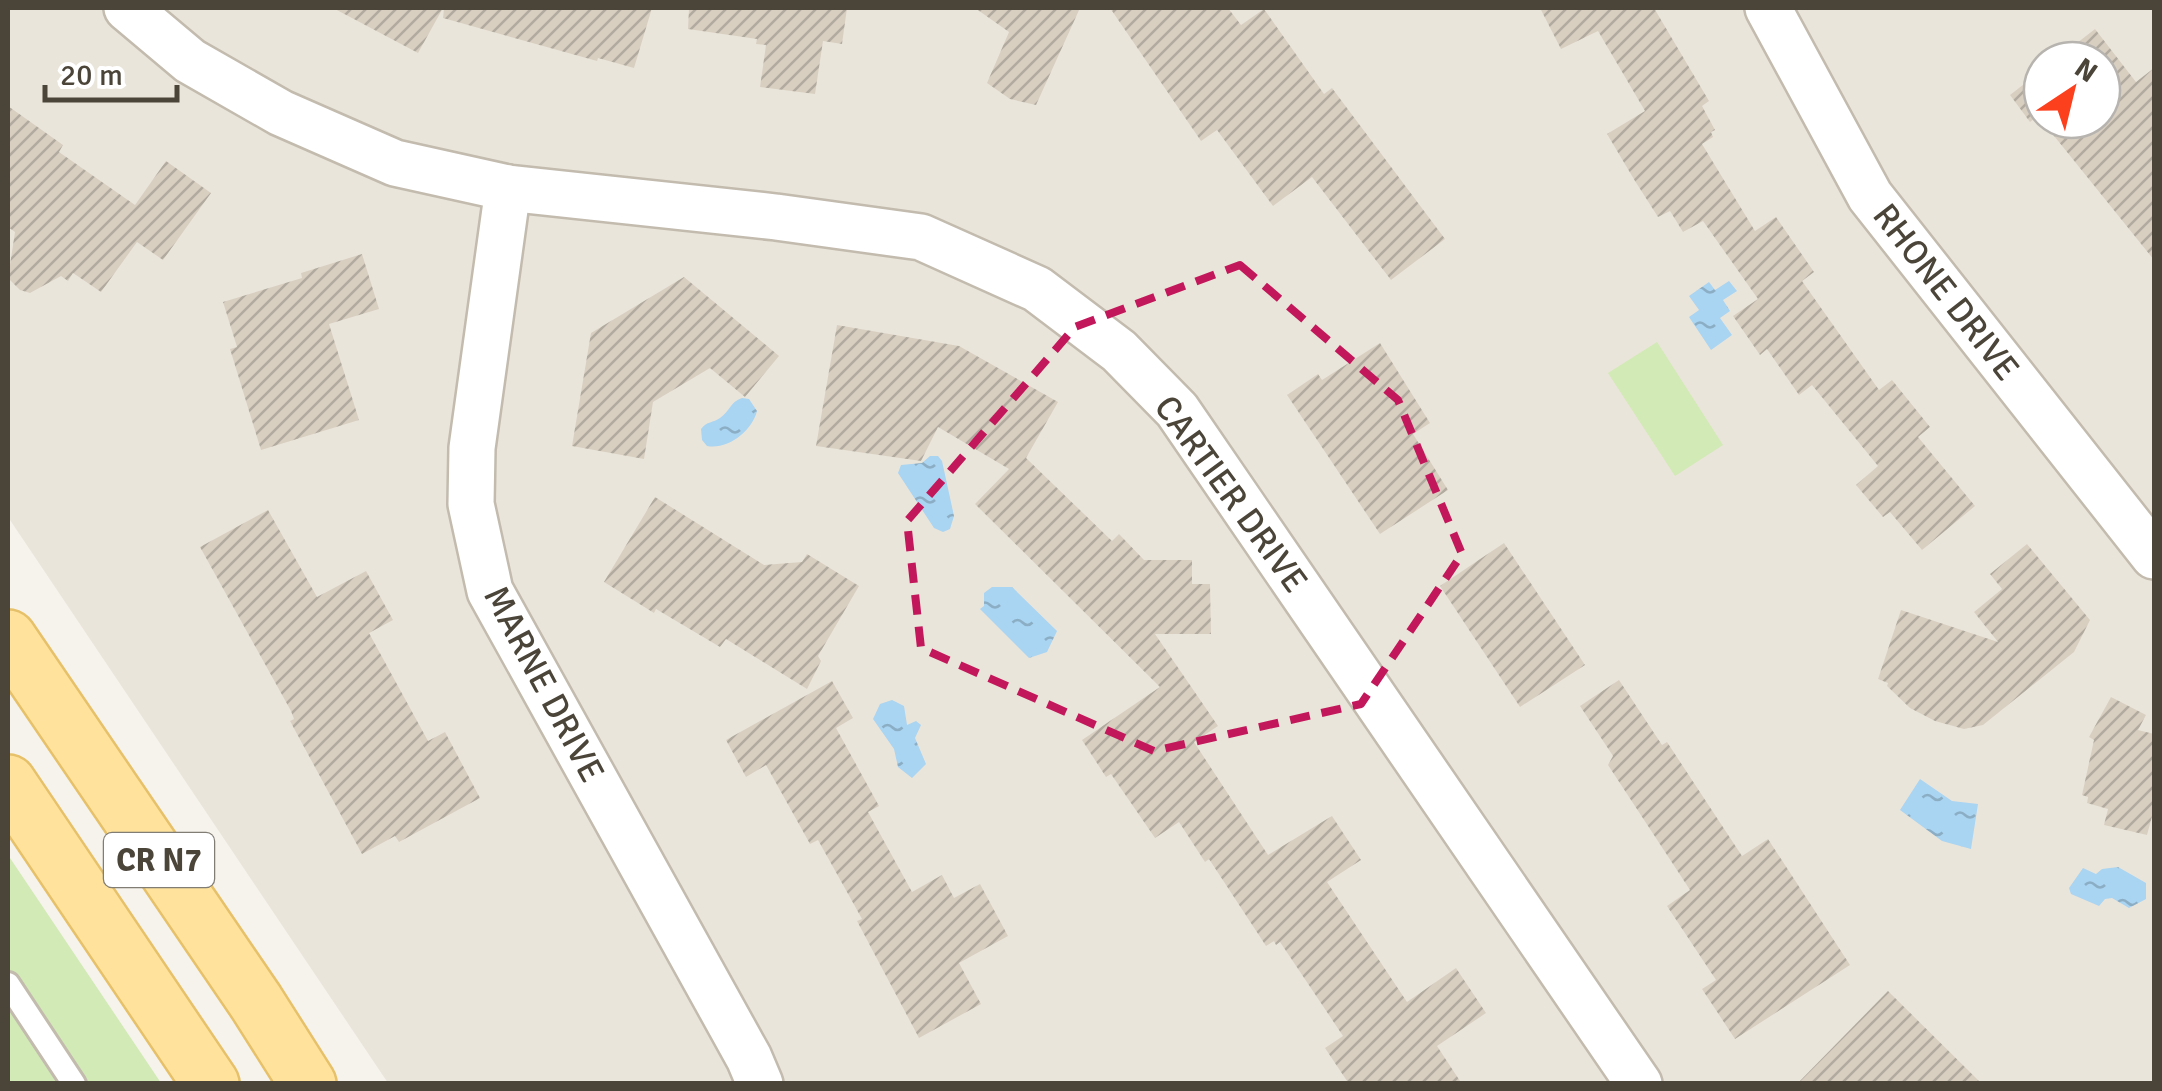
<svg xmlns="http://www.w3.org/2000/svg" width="2162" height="1091" viewBox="0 0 2162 1091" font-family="Signika,sans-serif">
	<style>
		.residential { fill: #eae5da; fill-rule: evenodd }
		.green { fill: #d2eab5 }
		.water { fill: url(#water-ripples) }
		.building { fill: url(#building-hatch) }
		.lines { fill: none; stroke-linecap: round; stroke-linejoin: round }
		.service-casing { stroke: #c2bbae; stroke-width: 28 }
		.minor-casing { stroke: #c2bbae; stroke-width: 50 }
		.primary-casing { stroke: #e6c16a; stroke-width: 60 }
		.service { stroke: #fff; stroke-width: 22 }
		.minor { stroke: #fff; stroke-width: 45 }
		.primary { stroke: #ffe39c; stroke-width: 55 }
		.marked { fill: none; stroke: #c2185b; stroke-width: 8; stroke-dasharray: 20 12; stroke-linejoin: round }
		.labels { text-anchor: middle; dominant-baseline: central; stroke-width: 8; stroke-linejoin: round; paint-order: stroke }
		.shield { fill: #fff; stroke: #817c74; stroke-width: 2.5 }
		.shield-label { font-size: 32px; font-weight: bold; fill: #4b4439 }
		.street-label { font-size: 35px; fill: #4b4439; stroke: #fff }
	</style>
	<defs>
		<pattern id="water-ripples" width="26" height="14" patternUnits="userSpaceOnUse" patternTransform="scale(2.5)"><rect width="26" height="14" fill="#a9d4f2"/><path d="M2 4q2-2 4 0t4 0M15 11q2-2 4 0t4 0" fill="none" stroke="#8caec5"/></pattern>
		<pattern id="building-hatch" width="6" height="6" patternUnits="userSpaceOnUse" patternTransform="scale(2.5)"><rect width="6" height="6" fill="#d8cfc1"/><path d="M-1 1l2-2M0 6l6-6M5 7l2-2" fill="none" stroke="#b1aa9e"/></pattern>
	</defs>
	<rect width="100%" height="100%" fill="#f6f3ec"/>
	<path class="residential" d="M 8,8 L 2154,8 L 2154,1083 L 388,1083 L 8,517 ZM 2042,60 L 2102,60 L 2102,120 L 2042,120 Z"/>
	<g class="green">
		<path d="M 1657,342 L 1723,445 L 1675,476 L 1608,373 Z"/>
		<path d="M 8,855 L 161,1083 L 8,1083 Z"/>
	</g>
	<g class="water">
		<path d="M 1729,281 L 1737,291 L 1723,300 L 1730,311 L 1720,318 L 1732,335 L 1711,350 L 1689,317 L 1699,310 L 1689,296 L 1709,282 L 1715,290 Z"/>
		<path d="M 742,398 L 749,399 L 757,411 C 752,431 728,450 707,446 L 702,440 L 701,429 C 707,421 713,423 720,418 C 730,411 730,402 742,398 Z"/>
		<path d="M 930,456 L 938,456 L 942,461 L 954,516 L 950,529 L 943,532 L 934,528 L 898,473 L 901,465 L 922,463 Z"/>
		<path d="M 992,587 L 1012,587 L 1057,631 L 1047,652 L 1029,658 L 980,609 L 984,606 L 984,593 Z"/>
		<path d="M 892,700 L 904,706 L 907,725 L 916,721 L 921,725 L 915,738 L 926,764 L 912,778 L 898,767 L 894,749 L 873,719 L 880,704 Z"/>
		<path d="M 1920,779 L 1952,801 L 1978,804 L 1971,849 L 1942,841 L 1900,810 Z"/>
		<path d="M 2118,867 L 2146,883 L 2146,899 L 2129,908 L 2112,898 L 2105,899 L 2099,906 L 2071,894 L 2069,888 L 2083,868 L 2096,874 L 2102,869 Z"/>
	</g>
	<g class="building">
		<path d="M 333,8 L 443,8 L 418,53 Z"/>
		<path d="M 444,8 L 652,8 L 634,68 L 598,58 L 597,61 L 443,18 Z"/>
		<path d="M 689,8 L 847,8 L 842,44 L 823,41 L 815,94 L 760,87 L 766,45 L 756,44 L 757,39 L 688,29 Z"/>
		<path d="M 975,8 L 1080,8 L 1036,105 L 1010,99 L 987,83 L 1009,32 Z"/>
		<path d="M 1110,8 L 1228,8 L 1241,25 L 1264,9 L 1324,94 L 1332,88 L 1445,239 L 1391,280 L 1312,177 L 1273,206 L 1217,130 L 1201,141 Z"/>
		<path d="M 1540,8 L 1654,8 L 1709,101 L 1702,106 L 1715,130 L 1711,132 L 1713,137 L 1702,144 L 1755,231 L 1776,217 L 1814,272 L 1802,281 L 1879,390 L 1892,380 L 1930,427 L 1918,437 L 1975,506 L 1922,550 L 1890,512 L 1883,517 L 1856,485 L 1878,466 L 1812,385 L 1799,395 L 1767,349 L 1760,355 L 1733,316 L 1758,299 L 1703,221 L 1683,232 L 1670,211 L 1658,217 L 1635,181 L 1607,134 L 1645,111 L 1598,31 L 1561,49 Z"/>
		<path d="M 2095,29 L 2136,82 L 2154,68 L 2154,260 L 2038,116 L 2030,122 L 2010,95 L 2042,70 L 2042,120 L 2102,120 L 2102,60 L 2055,60 Z"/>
		<path d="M 8,106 L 63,145 L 59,152 L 135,205 L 166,161 L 211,193 L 163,260 L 137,242 L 101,292 L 73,273 L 68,281 L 61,276 L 30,293 L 20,290 L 8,278 L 15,232 L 8,227 Z"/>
		<path d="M 362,254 L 379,309 L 329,324 L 359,420 L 261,450 L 230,349 L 237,347 L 223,302 L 302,278 L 301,273 Z"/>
		<path d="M 684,277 L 779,356 L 745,397 L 710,368 L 653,402 L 644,459 L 572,446 L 591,333 Z"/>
		<path d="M 837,325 L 959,346 L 1058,402 L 1026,458 L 1112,541 L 1119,534 L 1144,560 L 1192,560 L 1192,584 L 1210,584 L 1211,634 L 1155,634 L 1218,726 L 1194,742 L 1268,855 L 1332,816 L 1361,860 L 1327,882 L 1407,1002 L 1456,968 L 1486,1013 L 1437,1046 L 1462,1084 L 1349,1084 L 1325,1048 L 1343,1036 L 1280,942 L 1276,945 L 1274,941 L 1266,946 L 1209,859 L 1205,862 L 1179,822 L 1155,838 L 1111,774 L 1106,777 L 1082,740 L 1160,687 L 975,504 L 1009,469 L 938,427 L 921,461 L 816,446 Z"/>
		<path d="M 1380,343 L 1430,423 L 1413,434 L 1448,490 L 1380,534 L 1287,395 L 1318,374 L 1322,380 Z"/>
		<path d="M 655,497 L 764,565 L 802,562 L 807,554 L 859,586 L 818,656 L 821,661 L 807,689 L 726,639 L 720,647 L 656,609 L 654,613 L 604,582 Z"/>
		<path d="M 268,510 L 317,597 L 366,571 L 393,620 L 369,633 L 428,741 L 445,732 L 480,798 L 399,842 L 395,836 L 362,854 L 290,721 L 294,719 L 291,711 L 200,547 Z"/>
		<path d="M 1504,543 L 1585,665 L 1520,707 L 1440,586 Z"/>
		<path d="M 2027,544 L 2090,620 L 2074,652 L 1983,725 L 1964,729 L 1935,721 L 1910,708 L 1887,686 L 1888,683 L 1878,679 L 1901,610 L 1998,642 L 1974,612 L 2002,589 L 1990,574 Z"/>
		<path d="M 1619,680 L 1662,745 L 1667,742 L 1742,856 L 1768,839 L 1850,965 L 1735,1039 L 1702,989 L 1716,980 L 1667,906 L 1690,890 L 1608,765 L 1613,756 L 1580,706 Z"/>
		<path d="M 832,681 L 853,718 L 836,728 L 879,806 L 868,812 L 912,892 L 942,875 L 954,898 L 980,884 L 1008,936 L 959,963 L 981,1004 L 919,1038 L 857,921 L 862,919 L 818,840 L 810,844 L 766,765 L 746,777 L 726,740 Z"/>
		<path d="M 2111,697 L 2146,715 L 2138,730 L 2154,734 L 2154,809 L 2147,835 L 2104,825 L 2108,809 L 2087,803 L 2088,797 L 2082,795 L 2094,740 L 2089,737 Z"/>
		<path d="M 1888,991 L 1982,1084 L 1797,1084 Z"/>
	</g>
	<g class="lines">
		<defs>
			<path id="service" d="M 8,984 L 74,1084"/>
			<g id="minor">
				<path d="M 127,8 L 190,61 L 281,113 L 395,163 L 508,188 L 776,217 L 921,237 L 1037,289 L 1119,351 L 1177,410 L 1639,1084"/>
				<path d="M 1768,8 L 1870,196 L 2154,556"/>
				<path d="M 508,188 L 472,448 L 471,504 L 490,591 L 749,1058 L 760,1084"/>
			</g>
			<g id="primary">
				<path d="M 8,638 L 256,1002 L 308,1084"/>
				<path d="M 8,783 L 211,1084"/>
			</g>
		</defs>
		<use href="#service" class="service-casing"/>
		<use href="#minor" class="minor-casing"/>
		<use href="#primary" class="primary-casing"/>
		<use href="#service" class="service"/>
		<use href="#minor" class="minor"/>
		<use href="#primary" class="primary"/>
	</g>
	<path class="marked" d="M 1240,265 L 1398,400 L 1462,554 L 1361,704 L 1154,751 L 921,648 L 907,521 L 1075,327 Z"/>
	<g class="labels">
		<rect class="shield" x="104" y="833" width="110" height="54" rx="8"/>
		<g class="shield-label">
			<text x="159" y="860">CR N7</text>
		</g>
		<g class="street-label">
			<text transform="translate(1946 292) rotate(52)">RHONE DRIVE</text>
			<text transform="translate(1231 494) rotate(54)">CARTIER DRIVE</text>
			<text transform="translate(544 684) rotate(62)">MARNE DRIVE</text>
		</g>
	</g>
	<rect width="2162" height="1091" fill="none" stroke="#4b4439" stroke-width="20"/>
	<g transform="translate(2072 90) rotate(35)"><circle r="48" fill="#ffffff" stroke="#b7b4b0" stroke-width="2.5"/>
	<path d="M0-8L18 38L0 25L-18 38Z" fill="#fc3f1d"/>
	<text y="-15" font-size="28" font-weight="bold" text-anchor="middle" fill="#4b4439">N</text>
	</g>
	<path d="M45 85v15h132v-15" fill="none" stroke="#4b4439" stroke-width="5"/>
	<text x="60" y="85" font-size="30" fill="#4b4439" stroke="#ffffff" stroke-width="8" paint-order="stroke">20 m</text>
</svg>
